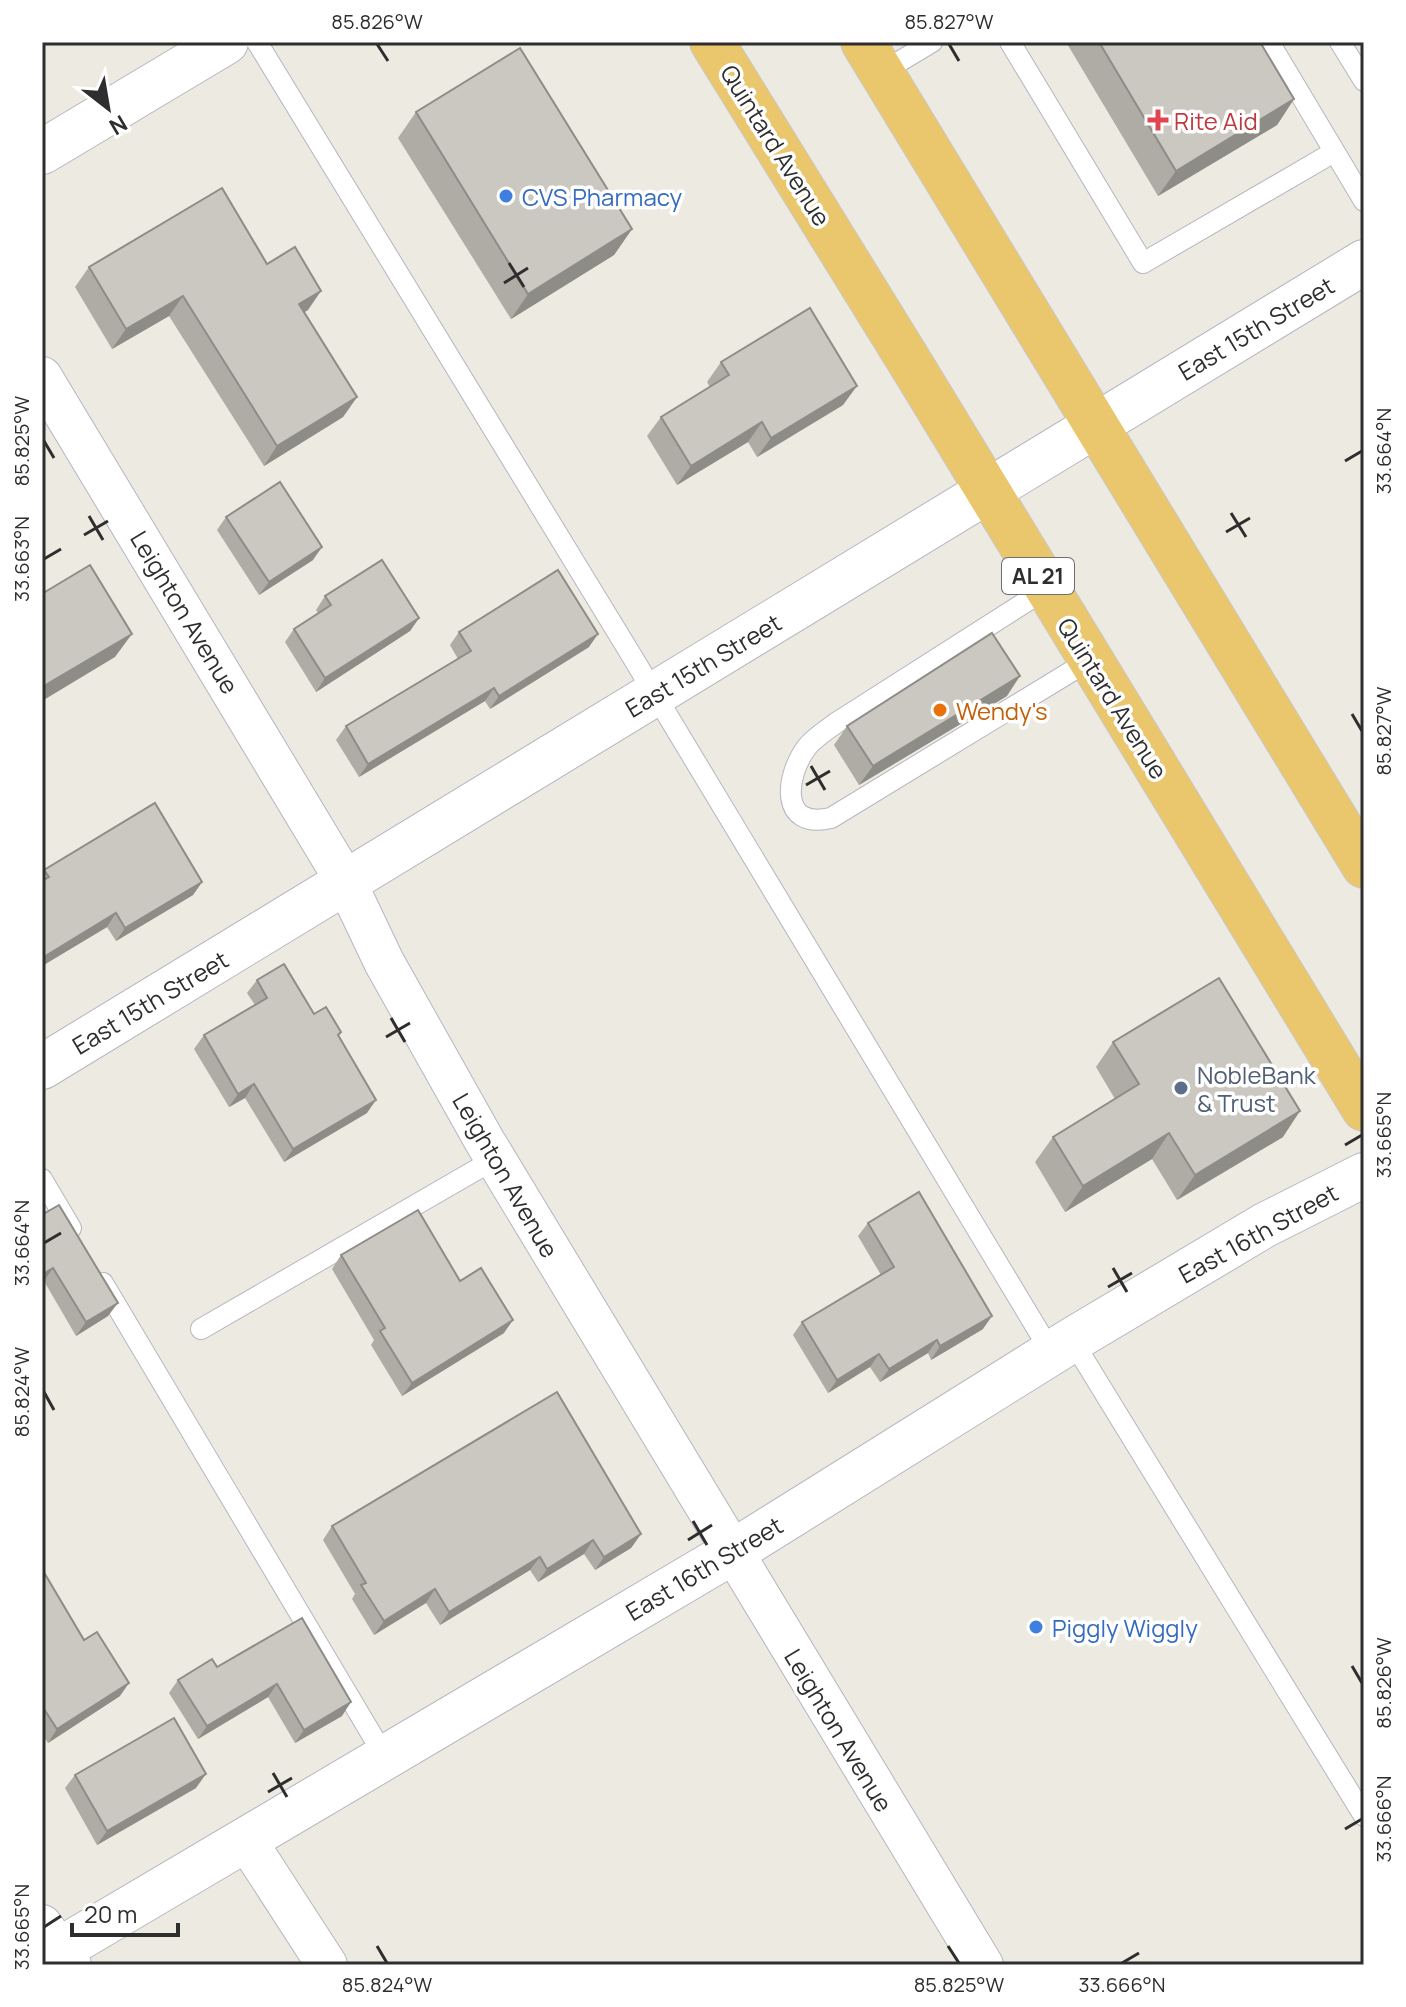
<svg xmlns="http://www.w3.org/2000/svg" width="1406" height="2007" viewBox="0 0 1406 2007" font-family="Manrope,sans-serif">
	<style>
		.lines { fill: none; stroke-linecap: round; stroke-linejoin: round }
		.service-casing { stroke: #b5b6c0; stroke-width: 22 }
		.minor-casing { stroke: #b5b6c0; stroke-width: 42 }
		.tertiary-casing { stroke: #b5b6c0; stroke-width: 46 }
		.trunk-casing { stroke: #c9c9c9; stroke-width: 46 }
		.service { stroke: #fff; stroke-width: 20 }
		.minor { stroke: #fff; stroke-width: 40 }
		.tertiary { stroke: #fff; stroke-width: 44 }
		.trunk { stroke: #eac66c; stroke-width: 44 }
		.wall { fill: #aeaca5 }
		.shaded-wall { fill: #8d8c86 }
		.building { fill: #cac8c0; stroke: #8d8c86; stroke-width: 2 }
		.ticks { fill: none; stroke: #2e2e2e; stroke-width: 3 }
		.health-dot { fill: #e0444e; stroke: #fff; stroke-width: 3 }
		.shop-dot { fill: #3f7fe0; stroke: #fff; stroke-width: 3 }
		.food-dot { fill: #e8710a; stroke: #fff; stroke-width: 3 }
		.service-dot { fill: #5c6f8a; stroke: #fff; stroke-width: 3 }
		.labels { text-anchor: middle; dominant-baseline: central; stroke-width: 7; stroke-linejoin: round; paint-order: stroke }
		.shield { fill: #fff; stroke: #6d6d6d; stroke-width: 2 }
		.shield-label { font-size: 22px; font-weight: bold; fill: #2e2e2e }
		.health-label { font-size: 24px; fill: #be3a42; stroke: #fff; text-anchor: start }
		.street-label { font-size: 24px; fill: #2e2e2e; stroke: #fff }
		.shop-label { font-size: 24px; fill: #366cbe; stroke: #fff; text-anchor: start }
		.food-label { font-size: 24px; fill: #c56008; stroke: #fff; text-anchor: start }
		.service-label { font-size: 24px; fill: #4e5e75; stroke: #fff; text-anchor: start }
		.neatline { fill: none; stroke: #2e2e2e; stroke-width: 3 }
		.ticks-label { font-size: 20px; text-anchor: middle; fill: #2e2e2e }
	</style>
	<rect width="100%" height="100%" fill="#edeae2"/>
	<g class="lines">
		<defs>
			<g id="service">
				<path d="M 257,42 L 630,653 L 1051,1352"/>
				<path d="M 1010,42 L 1143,263 L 1334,152"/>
				<path d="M 1269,42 L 1364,201"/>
				<path d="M 1340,42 L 1364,81"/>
				<path d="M 882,72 L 932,42"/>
				<path d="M 1046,589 L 836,723 C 827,730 814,738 807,747 C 785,776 779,830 831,818 L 1090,660"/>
				<path d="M 42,1179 L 71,1228"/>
				<path d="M 103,1283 L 385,1757"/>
				<path d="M 201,1329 L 495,1159"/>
				<path d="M 1072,1340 L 1364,1816"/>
			</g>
			<g id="minor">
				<path d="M 42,377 L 346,882 L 384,962 L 484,1140 L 983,1965"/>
				<path d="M 246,1840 L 327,1965"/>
				<path d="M 42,1925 L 71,1965"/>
			</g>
			<g id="tertiary">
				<path d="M 42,152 L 226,42"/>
				<path d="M 42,1067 L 1364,262"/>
				<path d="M 42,1960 L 731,1553 L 1072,1340 L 1265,1225 L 1364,1175"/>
			</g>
			<g id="trunk">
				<path d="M 712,42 L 914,369 L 1364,1109"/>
				<path d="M 863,42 L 1364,866"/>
			</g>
		</defs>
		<use href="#service" class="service-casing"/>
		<use href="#minor" class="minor-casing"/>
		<use href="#tertiary" class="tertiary-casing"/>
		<use href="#trunk" class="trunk-casing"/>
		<use href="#service" class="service"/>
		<use href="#minor" class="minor"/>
		<use href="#tertiary" class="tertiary"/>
		<use href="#trunk" class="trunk"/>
	</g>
	<g class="wall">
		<path d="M 1066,42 L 1260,42 L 1294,99 L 1277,125 L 1158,196 Z"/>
		<path d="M 416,112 L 632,229 L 614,255 L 511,319 L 398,138 Z"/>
		<path d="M 267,264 L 308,310 L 304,312 L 357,397 L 343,417 L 264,466 L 169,316 L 112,349 L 75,287 L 89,267 Z"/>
		<path d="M 721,362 L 843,405 L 757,457 L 748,442 L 677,485 L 647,436 L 661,417 L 710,387 L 707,382 Z"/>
		<path d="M 226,517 L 313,560 L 259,595 L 217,530 Z"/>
		<path d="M 325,596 L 419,618 L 410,631 L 316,692 L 285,642 L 294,629 L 318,613 L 316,610 Z"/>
		<path d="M 459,632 L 589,647 L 490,709 L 485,701 L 359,777 L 336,740 L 346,726 L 458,659 L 450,645 Z"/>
		<path d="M 1007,696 L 859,785 L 834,745 L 847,726 Z"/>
		<path d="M 44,870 L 202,882 L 193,895 L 116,941 L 107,927 L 42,966 L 42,873 Z"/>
		<path d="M 257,980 L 314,1014 L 339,1036 L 367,1113 L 284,1162 L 245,1098 L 229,1107 L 194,1049 L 204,1035 L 255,1005 L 247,993 Z"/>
		<path d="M 1113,1042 L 1283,1137 L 1177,1200 L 1152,1159 L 1065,1212 L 1035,1162 L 1053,1137 L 1115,1099 L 1096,1067 Z"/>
		<path d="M 42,1209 L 108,1316 L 76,1336 L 44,1281 L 42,1282 Z"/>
		<path d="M 868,1223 L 983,1329 L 931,1360 L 928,1353 L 880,1382 L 870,1367 L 828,1393 L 793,1335 L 802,1322 L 881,1275 L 858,1236 Z"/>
		<path d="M 341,1255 L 460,1281 L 504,1333 L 402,1396 L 371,1345 L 374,1340 L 332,1269 Z"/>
		<path d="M 332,1526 L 641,1534 L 631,1548 L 595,1570 L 584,1554 L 538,1582 L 530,1570 L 440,1625 L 426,1603 L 374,1635 L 352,1599 L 355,1594 L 323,1540 Z"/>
		<path d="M 42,1569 L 84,1640 L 120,1696 L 48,1743 L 42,1734 Z"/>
		<path d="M 302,1618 L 342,1716 L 295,1743 L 268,1697 L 198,1739 L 169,1693 L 178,1680 L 217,1667 Z"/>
		<path d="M 75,1775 L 196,1788 L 97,1845 L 65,1788 Z"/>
	</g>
	<g class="shaded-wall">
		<path d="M 1294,99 L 1277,125 L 1158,196 L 1176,171 Z"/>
		<path d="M 632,229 L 614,255 L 511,319 L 528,294 Z"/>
		<path d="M 321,291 L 308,310 L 285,324 L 299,304 Z"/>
		<path d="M 183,296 L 169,316 L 112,349 L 126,329 Z"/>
		<path d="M 857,386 L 843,405 L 757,457 L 771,438 Z"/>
		<path d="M 357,397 L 343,417 L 264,466 L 277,446 Z"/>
		<path d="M 762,422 L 748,442 L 677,485 L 691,466 Z"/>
		<path d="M 322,547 L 313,560 L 259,595 L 269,582 Z"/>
		<path d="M 419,618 L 410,631 L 316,692 L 325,678 Z"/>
		<path d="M 132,634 L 115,657 L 42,701 L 42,687 Z"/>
		<path d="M 598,634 L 589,647 L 490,709 L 499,696 Z"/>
		<path d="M 1020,676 L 1007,696 L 859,785 L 873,766 Z"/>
		<path d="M 494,688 L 485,701 L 359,777 L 368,764 Z"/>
		<path d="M 202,882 L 193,895 L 116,941 L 125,928 Z"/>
		<path d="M 116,913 L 107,927 L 42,966 L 42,958 Z"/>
		<path d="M 254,1084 L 245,1098 L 229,1107 L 238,1094 Z"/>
		<path d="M 376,1100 L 367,1113 L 284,1162 L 293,1149 Z"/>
		<path d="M 1300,1111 L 1283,1137 L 1177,1200 L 1195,1175 Z"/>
		<path d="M 1169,1133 L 1152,1159 L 1065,1212 L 1083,1186 Z"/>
		<path d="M 53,1268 L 44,1281 L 42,1282 L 42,1275 Z"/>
		<path d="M 118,1303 L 108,1316 L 76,1336 L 86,1322 Z"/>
		<path d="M 992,1316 L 983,1329 L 931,1360 L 940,1346 Z"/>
		<path d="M 513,1320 L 504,1333 L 402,1396 L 412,1383 Z"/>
		<path d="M 937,1340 L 928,1353 L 880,1382 L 889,1369 Z"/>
		<path d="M 879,1354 L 870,1367 L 828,1393 L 837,1380 Z"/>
		<path d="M 641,1534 L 631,1548 L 595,1570 L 604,1557 Z"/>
		<path d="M 593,1540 L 584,1554 L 538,1582 L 547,1569 Z"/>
		<path d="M 540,1557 L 530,1570 L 440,1625 L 449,1612 Z"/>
		<path d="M 435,1589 L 426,1603 L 374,1635 L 384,1621 Z"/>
		<path d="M 129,1683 L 120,1696 L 48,1743 L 57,1729 Z"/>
		<path d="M 277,1684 L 268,1697 L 198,1739 L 207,1726 Z"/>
		<path d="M 351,1702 L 342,1716 L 295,1743 L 304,1730 Z"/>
		<path d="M 206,1774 L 196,1788 L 97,1845 L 107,1831 Z"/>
	</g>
	<g class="building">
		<path d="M 1099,42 L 1260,42 L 1294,99 L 1176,171 Z"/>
		<path d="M 520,48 L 632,229 L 528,294 L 416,112 Z"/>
		<path d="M 222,188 L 267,264 L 295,247 L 321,291 L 299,304 L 357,397 L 277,446 L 183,296 L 126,329 L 89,267 Z"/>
		<path d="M 810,308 L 857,386 L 771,438 L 762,422 L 691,466 L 661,417 L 729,375 L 721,362 Z"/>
		<path d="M 280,482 L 322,547 L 269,582 L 226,517 Z"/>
		<path d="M 382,560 L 419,618 L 325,678 L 294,629 L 331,605 L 325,596 Z"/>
		<path d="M 90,565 L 132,634 L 42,687 L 42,587 L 45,592 Z"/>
		<path d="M 558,570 L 598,634 L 499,696 L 494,688 L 368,764 L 346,726 L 471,651 L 459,632 Z"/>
		<path d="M 992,633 L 1020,676 L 873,766 L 847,726 Z"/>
		<path d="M 155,803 L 202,882 L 125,928 L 116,913 L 42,958 L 42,881 L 49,877 L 44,870 Z"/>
		<path d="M 284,964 L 314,1014 L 326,1007 L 341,1032 L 338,1035 L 376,1100 L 293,1149 L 254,1084 L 238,1094 L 204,1035 L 267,998 L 257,980 Z"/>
		<path d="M 1219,978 L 1300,1111 L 1195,1175 L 1169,1133 L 1083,1186 L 1053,1137 L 1139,1084 L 1113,1042 Z"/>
		<path d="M 919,1192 L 992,1316 L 940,1346 L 937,1340 L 889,1369 L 879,1354 L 837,1380 L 802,1322 L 894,1267 L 868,1223 Z"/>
		<path d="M 59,1205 L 118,1303 L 86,1322 L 53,1268 L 42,1275 L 42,1209 L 45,1213 Z"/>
		<path d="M 418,1210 L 460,1281 L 481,1268 L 513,1320 L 412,1383 L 380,1331 L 385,1328 L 341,1255 Z"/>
		<path d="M 557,1392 L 641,1534 L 604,1557 L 593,1540 L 547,1569 L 540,1557 L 449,1612 L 435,1589 L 384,1621 L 361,1585 L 366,1583 L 332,1526 Z"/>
		<path d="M 42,1569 L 84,1640 L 97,1632 L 129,1683 L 57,1729 L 42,1706 Z"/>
		<path d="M 302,1618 L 351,1702 L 304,1730 L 277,1684 L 207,1726 L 178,1680 L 212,1659 L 217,1667 Z"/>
		<path d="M 174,1718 L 206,1774 L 107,1831 L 75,1775 Z"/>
	</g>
	<path class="ticks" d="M 377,44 L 388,61M 949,44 L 959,61M 509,263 L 524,287M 504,283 L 528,268M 44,441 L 54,458M 1345,461 L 1362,451M 1231,513 L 1246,537M 89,516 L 103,540M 1226,532 L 1250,518M 84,535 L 108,521M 44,559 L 61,549M 1352,714 L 1362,731M 811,766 L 825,790M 806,785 L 830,771M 391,1018 L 405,1042M 386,1037 L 410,1023M 1345,1145 L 1362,1135M 44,1243 L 61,1233M 1113,1268 L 1127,1292M 1108,1287 L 1132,1273M 44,1392 L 54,1410M 693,1521 L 707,1545M 688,1540 L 712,1525M 1352,1666 L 1362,1683M 273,1773 L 287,1797M 268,1792 L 292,1778M 1345,1829 L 1362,1819M 44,1927 L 61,1916M 377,1946 L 387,1963M 948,1946 L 959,1963M 1122,1963 L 1139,1953"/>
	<path class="health-dot" d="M1154 108h8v8h8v8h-8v8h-8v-8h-8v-8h8z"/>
	<g class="shop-dot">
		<circle cx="506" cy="196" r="8"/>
		<circle cx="1036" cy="1627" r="8"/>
	</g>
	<circle class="food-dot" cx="940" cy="710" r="8"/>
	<circle class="service-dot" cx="1181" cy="1088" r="8"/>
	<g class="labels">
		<rect class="shield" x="1002" y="558" width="72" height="36" rx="6"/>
		<g class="shield-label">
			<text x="1038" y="576">AL 21</text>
		</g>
		<g class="health-label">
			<text x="1174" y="120">Rite Aid</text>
		</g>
		<g class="street-label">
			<text transform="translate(776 145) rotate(58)">Quintard Avenue</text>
			<text transform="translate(1256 328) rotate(-31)">East 15th Street</text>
			<text transform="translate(185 612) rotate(59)">Leighton Avenue</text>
			<text transform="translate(703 665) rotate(-31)">East 15th Street</text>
			<text transform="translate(1113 698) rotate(58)">Quintard Avenue</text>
			<text transform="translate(150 1002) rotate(-31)">East 15th Street</text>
			<text transform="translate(506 1175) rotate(60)">Leighton Avenue</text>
			<text transform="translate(1258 1233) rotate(-29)">East 16th Street</text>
			<text transform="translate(704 1568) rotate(-31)">East 16th Street</text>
			<text transform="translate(839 1730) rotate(59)">Leighton Avenue</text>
		</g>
		<g class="shop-label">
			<text x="522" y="196">CVS Pharmacy</text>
			<text x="1052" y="1627">Piggly Wiggly</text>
		</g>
		<g class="food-label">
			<text x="956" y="710">Wendy's</text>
		</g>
		<g class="service-label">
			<text x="1197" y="1074">NobleBank<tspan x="1197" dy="28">&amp; Trust</tspan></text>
		</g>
	</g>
	<rect width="1406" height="2007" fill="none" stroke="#ffffff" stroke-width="88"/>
	<g transform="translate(108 108) rotate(149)" stroke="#ffffff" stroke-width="6" paint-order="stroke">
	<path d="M0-6L14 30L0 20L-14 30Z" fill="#2e2e2e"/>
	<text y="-12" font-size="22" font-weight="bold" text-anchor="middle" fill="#2e2e2e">N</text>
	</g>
	<path d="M72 1923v12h106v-12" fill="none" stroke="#2e2e2e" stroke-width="4"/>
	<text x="84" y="1923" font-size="24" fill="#2e2e2e" stroke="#ffffff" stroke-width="6" paint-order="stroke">20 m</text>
	<rect x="44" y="44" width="1318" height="1919" class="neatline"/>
	<g class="ticks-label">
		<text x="377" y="29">85.826°W</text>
		<text x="949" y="29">85.827°W</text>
		<text transform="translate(22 441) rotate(-90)" y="7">85.825°W</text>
		<text transform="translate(1384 451) rotate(-90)" y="7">33.664°N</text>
		<text transform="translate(22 559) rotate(-90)" y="7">33.663°N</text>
		<text transform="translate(1384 731) rotate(-90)" y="7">85.827°W</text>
		<text transform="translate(1384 1135) rotate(-90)" y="7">33.665°N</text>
		<text transform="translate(22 1243) rotate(-90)" y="7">33.664°N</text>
		<text transform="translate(22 1392) rotate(-90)" y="7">85.824°W</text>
		<text transform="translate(1384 1683) rotate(-90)" y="7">85.826°W</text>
		<text transform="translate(1384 1819) rotate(-90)" y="7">33.666°N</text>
		<text transform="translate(22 1927) rotate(-90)" y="7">33.665°N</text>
		<text x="387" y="1992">85.824°W</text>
		<text x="959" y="1992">85.825°W</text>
		<text x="1122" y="1992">33.666°N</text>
	</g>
</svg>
